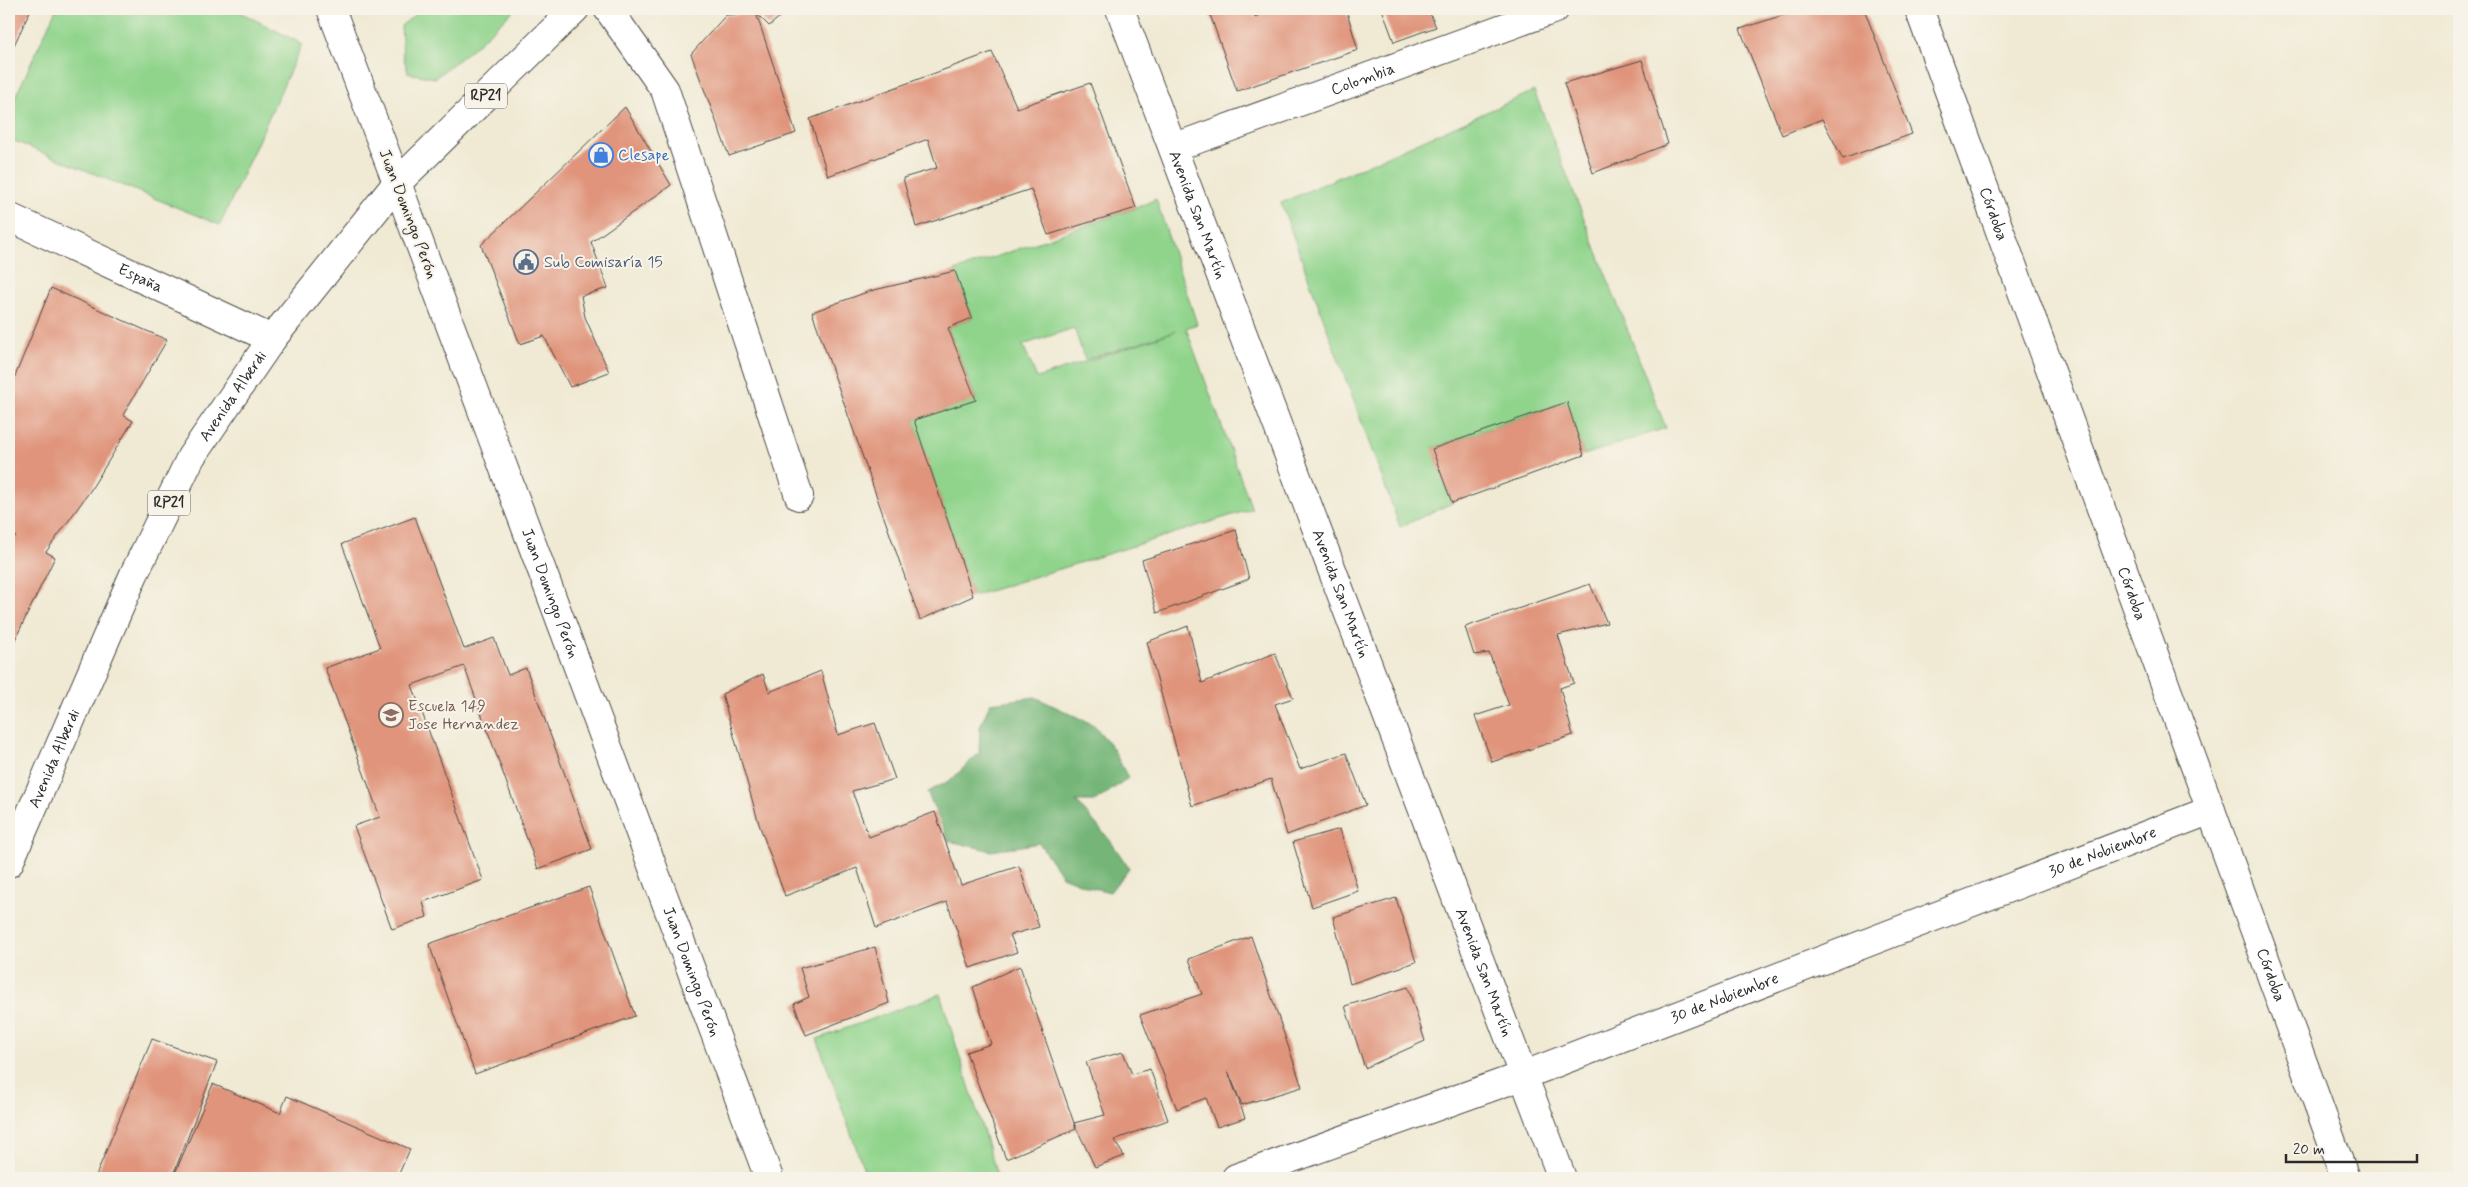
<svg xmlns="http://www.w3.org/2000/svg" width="2468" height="1187" viewBox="0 0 2468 1187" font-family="Mynerve,sans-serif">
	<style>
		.green { fill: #90d48c; stroke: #5e805c; fill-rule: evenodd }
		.forest { fill: #74b678; stroke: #507052 }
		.building { fill: #e0947c }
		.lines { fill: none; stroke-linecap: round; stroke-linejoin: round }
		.minor-casing { stroke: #494844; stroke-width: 30 }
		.major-casing { stroke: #494844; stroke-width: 30 }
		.minor { stroke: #fff; stroke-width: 28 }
		.major { stroke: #fff; stroke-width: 28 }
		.labels { text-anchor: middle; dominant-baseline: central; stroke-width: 4; stroke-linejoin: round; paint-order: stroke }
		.shield { fill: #f7f3e8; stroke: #686764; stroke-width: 1 }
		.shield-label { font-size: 15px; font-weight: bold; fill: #2b2b2b }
		.street-label { font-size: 16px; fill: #2b2b2b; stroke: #f7f3e8 }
		.shop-label { font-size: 16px; fill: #366cbe; stroke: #f7f3e8; text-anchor: start }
		.service-label { font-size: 16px; fill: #4e5e75; stroke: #f7f3e8; text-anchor: start }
		.education-label { font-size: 16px; fill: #785e54; stroke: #f7f3e8; text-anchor: start }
	</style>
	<rect width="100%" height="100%" fill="#f7f3e8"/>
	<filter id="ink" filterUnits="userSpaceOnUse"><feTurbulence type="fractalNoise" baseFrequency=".02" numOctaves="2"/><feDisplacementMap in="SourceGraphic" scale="10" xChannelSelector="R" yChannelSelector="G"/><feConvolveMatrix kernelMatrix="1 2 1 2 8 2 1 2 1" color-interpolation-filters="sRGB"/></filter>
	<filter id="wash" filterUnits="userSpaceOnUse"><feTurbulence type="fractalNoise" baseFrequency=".0096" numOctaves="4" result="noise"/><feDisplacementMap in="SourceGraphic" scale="20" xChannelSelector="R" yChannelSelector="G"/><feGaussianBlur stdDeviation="1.12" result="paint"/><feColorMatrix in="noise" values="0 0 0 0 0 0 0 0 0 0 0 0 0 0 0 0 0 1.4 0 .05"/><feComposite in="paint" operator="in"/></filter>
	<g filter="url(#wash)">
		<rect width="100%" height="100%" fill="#f0ead4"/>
		<g class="green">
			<path d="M 56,9 L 234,9 L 302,44 L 220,225 L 9,139 L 9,111 Z"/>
			<path d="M 422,9 L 515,9 L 473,48 L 435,78 L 408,73 L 403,55 L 401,26 Z"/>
			<path d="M 1534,91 L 1666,428 L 1584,455 L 1566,402 L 1433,448 L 1452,503 L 1400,527 L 1281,203 Z"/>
			<path d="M 1156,199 L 1197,324 L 1186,328 L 1252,509 L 973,596 L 914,420 L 976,399 L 948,328 L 972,318 L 955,271 L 1136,208 ZM 1074,328 L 1085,360 L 1176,331 L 1037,378 L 1023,345 Z"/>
			<path d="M 940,994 L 998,1178 L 867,1178 L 817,1039 Z"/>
		</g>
		<path class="forest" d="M 1035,697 L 1094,725 L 1112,747 L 1128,778 L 1096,801 L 1076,801 L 1109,839 L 1129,868 L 1110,892 L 1089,887 L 1062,876 L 1039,843 L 992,851 L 949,841 L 927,792 L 951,780 L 979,753 L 980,727 L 990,703 Z"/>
		<g id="blocks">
			<g class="building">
				<path d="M 9,9 L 31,9 L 9,56 Z"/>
				<path d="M 753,9 L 789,9 L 769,26 L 756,13 L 796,133 L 729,156 L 691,54 L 726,15 L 756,13 Z"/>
				<path d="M 1208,9 L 1252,9 L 1255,17 L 1273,9 L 1346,9 L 1358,50 L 1237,91 Z"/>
				<path d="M 1382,9 L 1428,9 L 1436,27 L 1394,42 Z"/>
				<path d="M 1802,9 L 1864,9 L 1912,134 L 1843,159 L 1822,119 L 1782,135 L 1740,29 Z"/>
				<path d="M 992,52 L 1017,108 L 1090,83 L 1136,208 L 1048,235 L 1031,189 L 916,227 L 903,178 L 937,168 L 928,139 L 828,176 L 810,119 Z"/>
				<path d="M 1642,60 L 1668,144 L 1593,173 L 1564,83 Z"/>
				<path d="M 625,107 L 671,185 L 591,242 L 608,288 L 581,296 L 585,317 L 609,372 L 570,387 L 544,336 L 520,344 L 481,245 Z"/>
				<path d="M 955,271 L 972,318 L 948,328 L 976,400 L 914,420 L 973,596 L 920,620 L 812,312 L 870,291 Z"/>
				<path d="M 51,288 L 167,340 L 123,415 L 133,421 L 90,491 L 46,552 L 55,557 L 9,652 L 9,534 L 16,537 L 9,533 L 9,391 Z"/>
				<path d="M 1567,402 L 1584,455 L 1452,503 L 1432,449 Z"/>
				<path d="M 415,517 L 464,649 L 494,638 L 508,675 L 526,668 L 592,849 L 538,869 L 464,666 L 412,685 L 483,880 L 423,902 L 427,917 L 392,929 L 354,826 L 380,817 L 325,668 L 380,648 L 342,544 Z"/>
				<path d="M 1236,530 L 1249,579 L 1157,613 L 1142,560 Z"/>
				<path d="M 1590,584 L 1607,623 L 1558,635 L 1574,683 L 1560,688 L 1573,735 L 1492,762 L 1475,716 L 1509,705 L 1489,653 L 1474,655 L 1465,627 Z"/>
				<path d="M 1188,626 L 1202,683 L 1275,653 L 1293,698 L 1275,704 L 1300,769 L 1346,753 L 1366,805 L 1287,835 L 1271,779 L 1192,806 L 1147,642 Z"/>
				<path d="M 821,671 L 838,735 L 875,723 L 895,779 L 852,791 L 869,837 L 935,812 L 961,885 L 1019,866 L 1039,927 L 1010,935 L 1017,952 L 970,968 L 947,902 L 876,928 L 857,868 L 785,896 L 759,824 L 722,694 L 763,674 L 769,692 Z"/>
				<path d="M 1340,829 L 1358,891 L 1312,907 L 1293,842 Z"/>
				<path d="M 589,887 L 635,1016 L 475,1074 L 429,944 Z"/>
				<path d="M 1396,898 L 1416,962 L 1350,984 L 1333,917 Z"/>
				<path d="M 1251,936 L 1302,1087 L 1242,1105 L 1228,1071 L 1245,1118 L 1217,1127 L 1206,1098 L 1177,1109 L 1140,1015 L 1202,994 L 1189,959 Z"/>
				<path d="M 875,947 L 889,1003 L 806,1035 L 794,1004 L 809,997 L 800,968 Z"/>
				<path d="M 1020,966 L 1076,1129 L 1006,1159 L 966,1052 L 991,1044 L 973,987 Z"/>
				<path d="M 1408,987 L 1425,1041 L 1365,1068 L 1345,1006 Z"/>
				<path d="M 152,1039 L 217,1062 L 172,1178 L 95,1178 Z"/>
				<path d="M 1123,1052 L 1132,1074 L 1150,1069 L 1168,1120 L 1114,1140 L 1124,1156 L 1095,1167 L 1074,1123 L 1105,1115 L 1086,1062 Z"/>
				<path d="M 213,1084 L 280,1113 L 287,1096 L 410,1149 L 397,1178 L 173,1178 Z"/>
			</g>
		</g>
	</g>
	<g filter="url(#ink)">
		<use href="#blocks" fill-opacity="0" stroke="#494844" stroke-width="1"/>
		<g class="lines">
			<defs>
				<g id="minor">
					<path d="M 608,9 L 665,90 L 799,496"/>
					<path id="s1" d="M 1120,9 L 1562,1178"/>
					<path id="s2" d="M 1919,9 L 2345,1178"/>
					<path id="s3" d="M 1173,148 L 1555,9"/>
					<path id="s4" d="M 397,183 L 769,1178"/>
					<path id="s5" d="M 9,217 L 272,339"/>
					<path id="s6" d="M 1236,1178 L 1522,1076 L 2211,810"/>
				</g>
				<g id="major">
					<path d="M 331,9 L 397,183"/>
					<path id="s7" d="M 9,863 L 134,574 L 191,457 L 272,339 L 397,183 L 575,9"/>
				</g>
			</defs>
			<use href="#minor" class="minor-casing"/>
			<use href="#major" class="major-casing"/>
			<use href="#minor" class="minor"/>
			<use href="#major" class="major"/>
		</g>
	</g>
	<defs>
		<symbol id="shop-ring" viewBox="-11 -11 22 22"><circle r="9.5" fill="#f7f3e8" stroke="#3f7fe0" stroke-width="1.5"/><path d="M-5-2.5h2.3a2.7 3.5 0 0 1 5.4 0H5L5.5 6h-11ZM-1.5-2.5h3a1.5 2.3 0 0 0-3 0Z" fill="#3f7fe0"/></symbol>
		<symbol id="civic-ring" viewBox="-11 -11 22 22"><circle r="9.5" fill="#f7f3e8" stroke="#5c6f8a" stroke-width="1.5"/><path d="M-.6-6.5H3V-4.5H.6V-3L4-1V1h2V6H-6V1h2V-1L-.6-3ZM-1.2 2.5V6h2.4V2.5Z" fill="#5c6f8a"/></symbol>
		<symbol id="school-ring" viewBox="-11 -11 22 22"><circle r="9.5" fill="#f7f3e8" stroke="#8d6e63" stroke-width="1.5"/><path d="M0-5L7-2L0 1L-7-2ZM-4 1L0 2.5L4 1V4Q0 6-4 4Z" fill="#8d6e63"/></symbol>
	</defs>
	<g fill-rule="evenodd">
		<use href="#shop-ring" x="587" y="141" width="28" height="28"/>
		<use href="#civic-ring" x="512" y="248" width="28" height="28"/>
		<use href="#school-ring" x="377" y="701" width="28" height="28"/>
	</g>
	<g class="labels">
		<g class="shield">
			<rect x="465" y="83.5" width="42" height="25" rx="4"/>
			<rect x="148" y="490.5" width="42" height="25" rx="4"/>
		</g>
		<g class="shield-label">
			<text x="486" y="96">RP21</text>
			<text x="169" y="503">RP21</text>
		</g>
		<g class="street-label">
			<text stroke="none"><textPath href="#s3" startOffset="202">Colombia</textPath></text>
			<text stroke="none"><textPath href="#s2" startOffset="218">Córdoba</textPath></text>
			<text transform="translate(408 214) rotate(69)">Juan Domingo Perón</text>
			<text stroke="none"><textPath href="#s1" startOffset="220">Avenida San Martín</textPath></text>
			<text stroke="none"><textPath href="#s5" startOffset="145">España</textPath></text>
			<text stroke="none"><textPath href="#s7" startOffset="519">Avenida Alberdi</textPath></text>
			<text stroke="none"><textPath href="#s4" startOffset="438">Juan Domingo Perón</textPath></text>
			<text stroke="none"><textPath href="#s1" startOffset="625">Avenida San Martín</textPath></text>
			<text stroke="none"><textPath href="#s2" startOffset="622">Córdoba</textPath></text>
			<text stroke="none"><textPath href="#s7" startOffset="114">Avenida Alberdi</textPath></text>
			<text stroke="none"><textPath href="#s6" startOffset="926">30 de Nobiembre</textPath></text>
			<text stroke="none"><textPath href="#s4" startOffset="842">Juan Domingo Perón</textPath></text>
			<text stroke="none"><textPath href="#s1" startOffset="1030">Avenida San Martín</textPath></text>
			<text stroke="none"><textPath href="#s2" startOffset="1028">Córdoba</textPath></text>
			<text stroke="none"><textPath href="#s6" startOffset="521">30 de Nobiembre</textPath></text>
		</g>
		<g class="shop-label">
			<text x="618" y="155">Clesape</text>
		</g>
		<g class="service-label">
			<text x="544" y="262">Sub Comisaría 15</text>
		</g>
		<g class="education-label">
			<text x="408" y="706">Escuela 149<tspan x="408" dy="18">Jose Hernandez</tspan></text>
		</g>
	</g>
	<rect width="2468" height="1187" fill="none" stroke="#f7f3e8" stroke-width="30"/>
	<path d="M2286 1154v8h131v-8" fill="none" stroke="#2b2b2b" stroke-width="2.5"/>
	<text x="2293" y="1154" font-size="15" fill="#2b2b2b" stroke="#f7f3e8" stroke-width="4" paint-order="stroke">20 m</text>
</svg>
